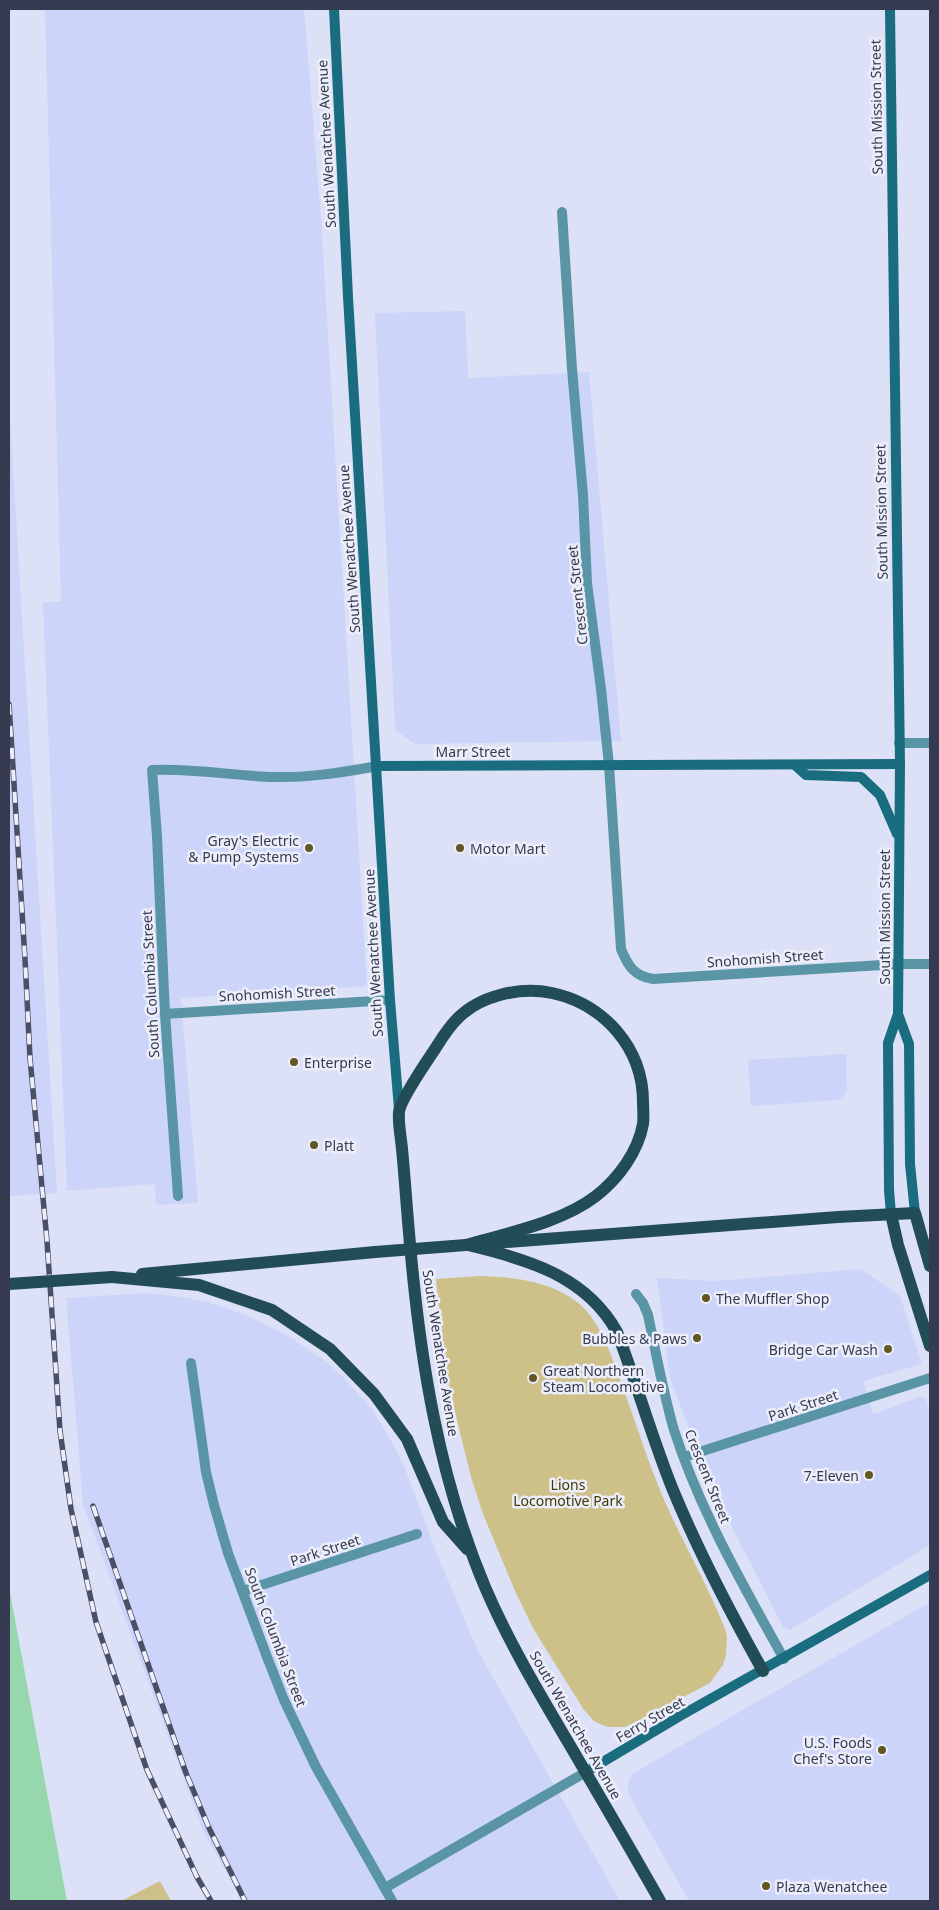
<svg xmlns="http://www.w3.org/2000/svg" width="939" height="1910" viewBox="0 0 939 1910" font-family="'Noto Sans',sans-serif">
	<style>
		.built { fill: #ccd4fa }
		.green { fill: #cec089 }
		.water { fill: #96d7ae }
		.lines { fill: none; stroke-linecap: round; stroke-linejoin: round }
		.minor { stroke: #5995a5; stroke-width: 10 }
		.secondary { stroke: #196d7f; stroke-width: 10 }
		.primary { stroke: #224c56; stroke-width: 12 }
		.rail-casing { stroke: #4b4f65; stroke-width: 5.5 }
		.rail { stroke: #eceefa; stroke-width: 4; stroke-dasharray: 11; stroke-linecap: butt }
		.primary-bridge { stroke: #224c56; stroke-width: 12 }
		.poi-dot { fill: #625622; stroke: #eceefa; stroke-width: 2 }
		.labels { text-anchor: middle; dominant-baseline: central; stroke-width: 5; stroke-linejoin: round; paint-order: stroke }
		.street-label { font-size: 14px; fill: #363a50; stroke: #eceefa }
		.poi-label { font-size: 14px; fill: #363a50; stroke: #eceefa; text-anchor: start }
		.park-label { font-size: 14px; fill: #433800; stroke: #eceefa }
	</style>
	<rect width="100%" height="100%" fill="#dce1f7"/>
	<g class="built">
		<path d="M 45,9 L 304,9 L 321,218 L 367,986 L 181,998 L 198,1203 L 156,1205 L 155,1184 L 67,1191 L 43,603 L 61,601 Z"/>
		<path d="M 465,311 L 468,378 L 589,372 L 621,741 L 415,744 L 395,730 L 375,313 Z"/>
		<path d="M 9,403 L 57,1193 L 9,1196 Z"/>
		<path d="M 846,1054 L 847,1092 L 839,1100 L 751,1106 L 748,1060 Z"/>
		<path d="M 861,1269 L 900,1296 L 922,1364 L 863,1381 L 873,1414 L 920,1397 L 926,1399 L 930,1413 L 930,1545 L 790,1630 L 783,1627 L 709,1482 L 670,1378 L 657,1278 L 716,1281 Z"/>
		<path d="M 149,1293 L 188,1298 L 208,1302 L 248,1316 L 287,1335 L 325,1361 L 342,1376 L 372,1409 L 394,1446 L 404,1466 L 437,1554 L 478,1651 L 620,1901 L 243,1901 L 203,1831 L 83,1504 L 66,1298 Z"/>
		<path d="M 930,1602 L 930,1901 L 689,1901 L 630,1797 L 627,1785 L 632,1774 Z"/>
	</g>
	<g class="green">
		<path d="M 480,1276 C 513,1277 550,1281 577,1302 C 601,1320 613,1361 623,1388 C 637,1426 649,1465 665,1502 C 684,1545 708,1585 725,1629 L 727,1637 L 726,1655 L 723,1665 L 710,1683 L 632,1724 L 624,1727 L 608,1727 L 600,1724 L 594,1721 L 584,1710 L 534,1630 L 515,1591 L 483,1514 L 471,1477 L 452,1400 L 445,1361 L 436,1279 Z"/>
		<path d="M 160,1881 L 171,1901 L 121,1901 Z"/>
	</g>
	<path class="water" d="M 9,1587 L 67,1901 L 9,1901 Z"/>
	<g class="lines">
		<g class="minor">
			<path d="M 562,212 L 572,369 L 583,495 L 587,583 L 601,689 L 609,765 L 621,949 C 628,966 634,976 653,979 L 899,964 L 930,964"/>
			<path d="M 899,743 L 930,743"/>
			<path d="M 165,1014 L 390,1000"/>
			<path d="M 178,1196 L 165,1014 L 157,836 L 152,770 C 193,768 234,776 275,777 C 309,778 344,772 378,766"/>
			<path d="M 636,1294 L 643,1303 L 648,1315 C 656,1353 663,1392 674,1430 C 700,1511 743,1585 784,1659"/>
			<path d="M 191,1363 L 206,1472 L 214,1505 L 228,1553 L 267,1657 L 284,1700 L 316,1767 L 392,1901"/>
			<path d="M 684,1457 L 930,1378"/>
			<path d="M 243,1591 L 417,1534"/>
			<path d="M 385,1888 L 586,1772"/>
		</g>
		<g class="secondary">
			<path d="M 334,9 L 348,297 L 390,1000 L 399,1109"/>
			<path d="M 890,9 L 900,764 L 898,1014 L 909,1044 L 910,1164 L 915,1213"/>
			<path d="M 795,765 L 806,775 L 861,777 L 880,795 L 897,834"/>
			<path d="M 378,766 L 900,764"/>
			<path d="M 891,1214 L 889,1190 L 888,1043 L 898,1014"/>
			<path d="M 586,1772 L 680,1716 L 930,1575"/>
		</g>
		<g class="primary">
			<path d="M 891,1214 L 898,1245 L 930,1346"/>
			<path d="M 493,1243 L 838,1217 L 915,1213 L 930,1266"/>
			<path d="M 466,1245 C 507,1233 561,1223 596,1196 C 618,1179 638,1152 643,1124 C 644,1117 643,1109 643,1102 C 643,1048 604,1004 552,993 C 520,986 479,996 457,1019 C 448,1028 442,1038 435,1049 C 427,1061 400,1100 399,1112 C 398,1124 401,1137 402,1149 C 405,1180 407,1212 410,1244 C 420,1360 439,1478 485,1587 C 508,1641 538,1691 568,1742 C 599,1795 630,1848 660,1901"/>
			<path d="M 468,1245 C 527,1259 586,1276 617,1332 C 637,1384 652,1438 673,1490 C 699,1553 730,1612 763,1671"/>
			<path d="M 142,1274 L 375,1252"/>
			<path d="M 112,1277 L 199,1285 L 272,1310 L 330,1349 L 374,1394 L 407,1439 L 443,1522 L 467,1549"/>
		</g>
		<defs>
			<g id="rail">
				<path d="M 9,704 L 25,959 L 30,1058 L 47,1241 L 60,1431 L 71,1509 L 96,1622 L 147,1770 L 197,1877 L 211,1901"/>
				<path d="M 93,1506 L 186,1773 L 209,1828 L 245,1901"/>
			</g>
		</defs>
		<use href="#rail" class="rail-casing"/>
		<use href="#rail" class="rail"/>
		<g class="primary-bridge">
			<path d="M 375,1252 L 466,1245"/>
			<path d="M 9,1284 L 112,1277"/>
		</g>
	</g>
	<g class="poi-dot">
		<circle cx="309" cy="848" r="5"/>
		<circle cx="460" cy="848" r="5"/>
		<circle cx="294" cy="1062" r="5"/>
		<circle cx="314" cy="1145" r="5"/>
		<circle cx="706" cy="1298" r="5"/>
		<circle cx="697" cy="1338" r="5"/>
		<circle cx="888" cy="1349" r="5"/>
		<circle cx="533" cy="1378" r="5"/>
		<circle cx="869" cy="1475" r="5"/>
		<circle cx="882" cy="1750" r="5"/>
		<circle cx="766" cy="1886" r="5"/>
	</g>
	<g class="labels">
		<g class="street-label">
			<text transform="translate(876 107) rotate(-91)">South Mission Street</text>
			<text transform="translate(326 144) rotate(-93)">South Wenatchee Avenue</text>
			<text transform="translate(881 512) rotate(-91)">South Mission Street</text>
			<text transform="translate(349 549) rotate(-94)">South Wenatchee Avenue</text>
			<text transform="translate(577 595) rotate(-96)">Crescent Street</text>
			<text x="473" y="751">Marr Street</text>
			<text transform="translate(884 917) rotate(-90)">South Mission Street</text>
			<text transform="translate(373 953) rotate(-93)">South Wenatchee Avenue</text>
			<text transform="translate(765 958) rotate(-4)">Snohomish Street</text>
			<text transform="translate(150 984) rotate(-93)">South Columbia Street</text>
			<text transform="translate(277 993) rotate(-3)">Snohomish Street</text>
			<text transform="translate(441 1353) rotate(81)">South Wenatchee Avenue</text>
			<text transform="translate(803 1405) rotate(-18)">Park Street</text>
			<text transform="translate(708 1476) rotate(68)">Crescent Street</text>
			<text transform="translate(325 1550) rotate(-18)">Park Street</text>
			<text transform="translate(276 1637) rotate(69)">South Columbia Street</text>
			<text transform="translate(650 1719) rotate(-30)">Ferry Street</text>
			<text transform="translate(576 1725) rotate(60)">South Wenatchee Avenue</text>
		</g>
		<g class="poi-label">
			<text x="299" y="840" text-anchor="end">Gray's Electric<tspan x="299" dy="16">&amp; Pump Systems</tspan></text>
			<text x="470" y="848">Motor Mart</text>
			<text x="304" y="1062">Enterprise</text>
			<text x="324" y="1145">Platt</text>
			<text x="716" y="1298">The Muffler Shop</text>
			<text x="687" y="1338" text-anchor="end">Bubbles &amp; Paws</text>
			<text x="878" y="1349" text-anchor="end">Bridge Car Wash</text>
			<text x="543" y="1370">Great Northern<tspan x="543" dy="16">Steam Locomotive</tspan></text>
			<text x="859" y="1475" text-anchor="end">7-Eleven</text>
			<text x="872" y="1742" text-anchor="end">U.S. Foods<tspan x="872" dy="16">Chef's Store</tspan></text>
			<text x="776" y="1886">Plaza Wenatchee</text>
		</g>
		<g class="park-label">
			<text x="568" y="1484">Lions<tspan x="568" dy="16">Locomotive Park</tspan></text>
		</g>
	</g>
	<rect width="939" height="1910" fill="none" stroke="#363a50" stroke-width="20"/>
</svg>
